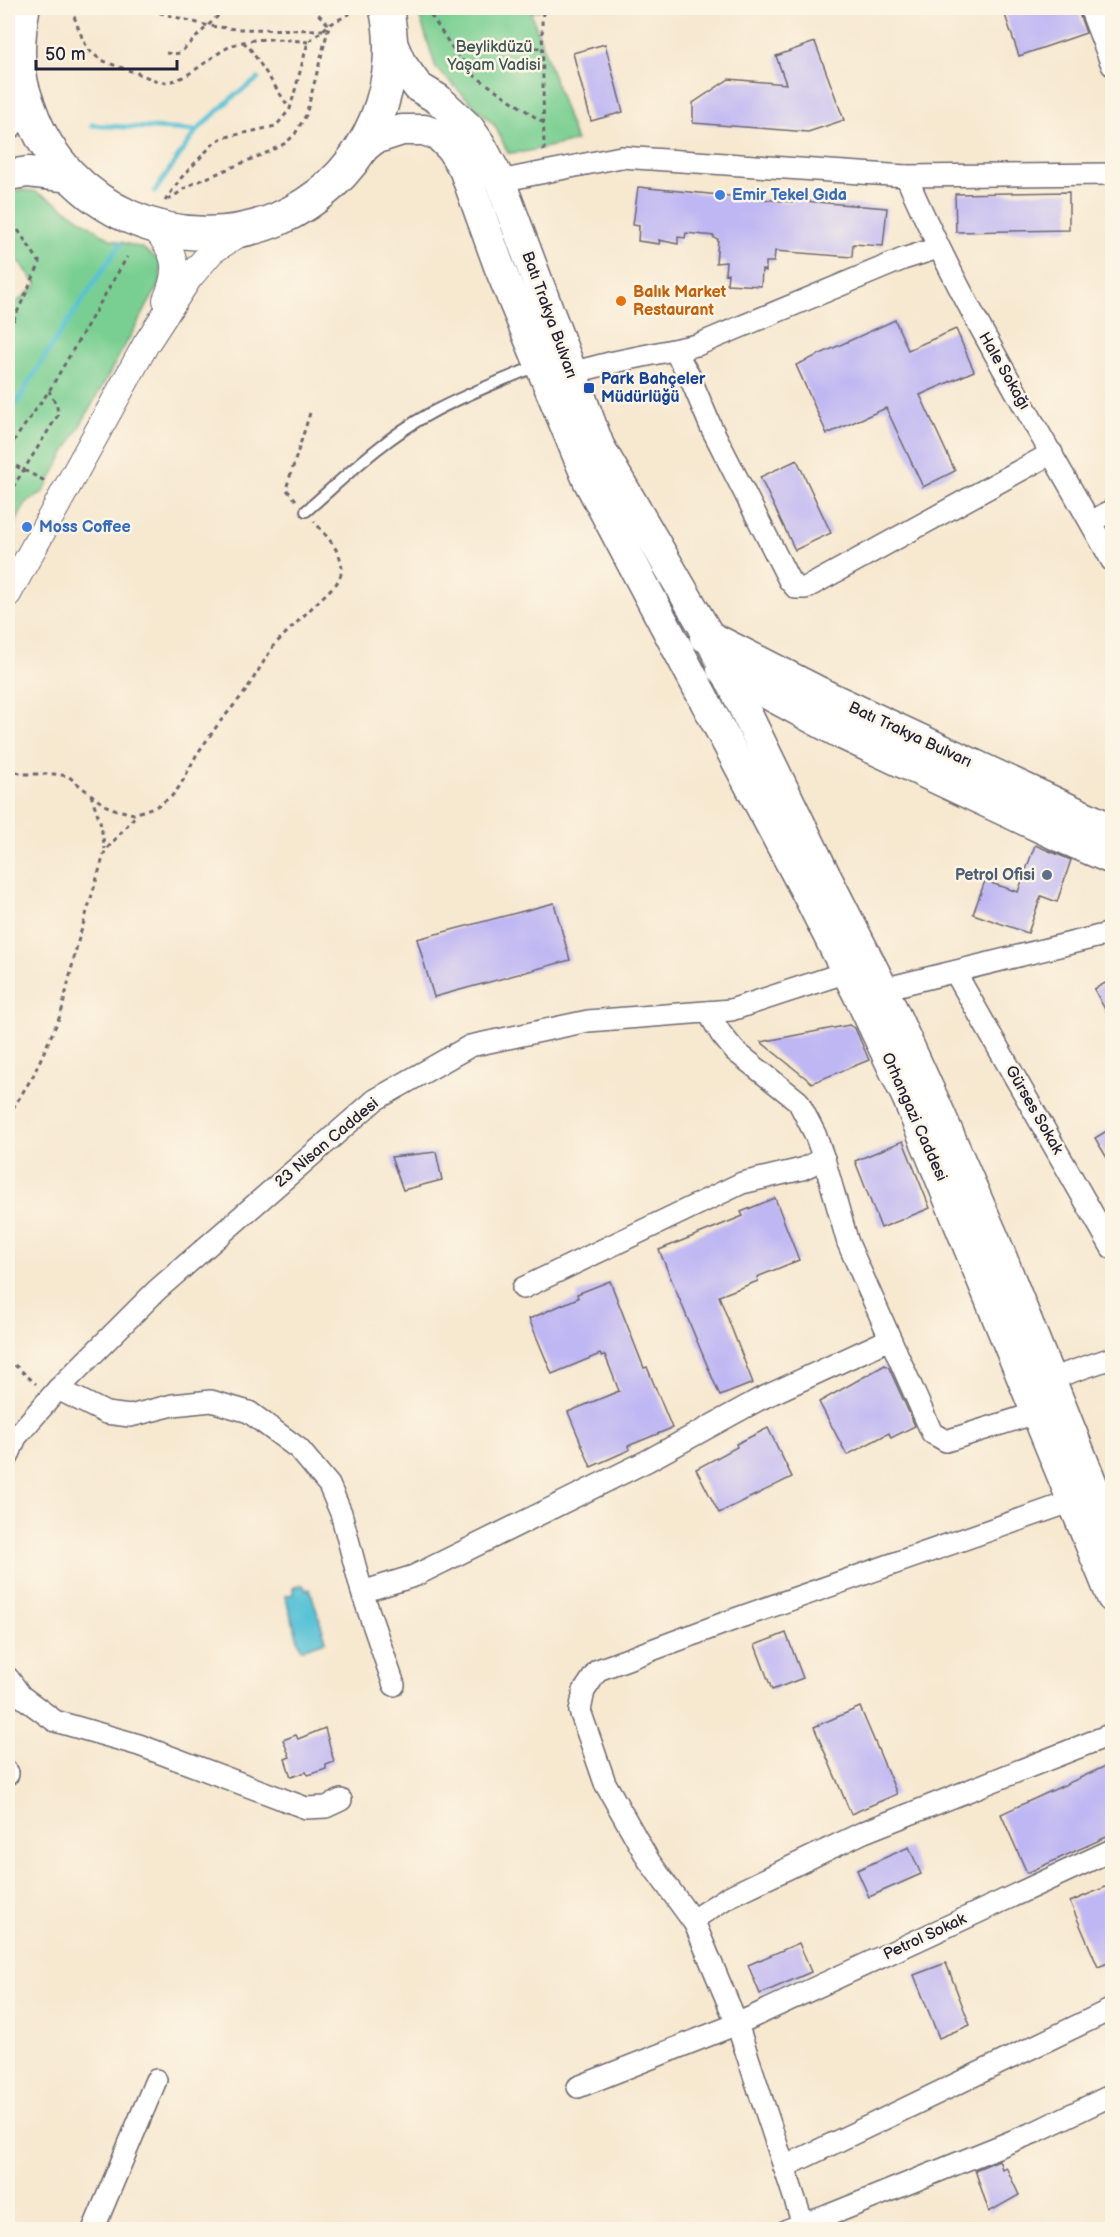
<svg xmlns="http://www.w3.org/2000/svg" width="1120" height="2237" viewBox="0 0 1120 2237" font-family="'Balsamiq Sans',sans-serif">
	<style>
		.green { fill: #79cf92; stroke: #4e7866; stroke-width: 1.5 }
		.water { fill: #59c2d6; stroke: #3e7288; stroke-width: 1.5 }
		.lines { fill: none; stroke-linecap: round; stroke-linejoin: round }
		.stream { stroke: #59c2d6; stroke-width: 5 }
		.building { fill: #bfb7f3 }
		.service-casing { stroke: #6d676f; stroke-width: 14 }
		.minor-casing { stroke: #6d676f; stroke-width: 24 }
		.tertiary-casing { stroke: #6d676f; stroke-width: 28 }
		.secondary-casing { stroke: #6d676f; stroke-width: 33 }
		.primary-casing { stroke: #6d676f; stroke-width: 36 }
		.path { stroke: #6d676f; stroke-width: 3; stroke-dasharray: 4.5 4.5; stroke-linecap: butt }
		.service { stroke: #fff; stroke-width: 10 }
		.minor { stroke: #fff; stroke-width: 21 }
		.tertiary { stroke: #fff; stroke-width: 26 }
		.secondary { stroke: #fff; stroke-width: 30 }
		.primary { stroke: #fff; stroke-width: 33 }
		.shop-dot { fill: #3f7fe0; stroke: #fcf5e5; stroke-width: 2 }
		.food-dot { fill: #e8710a; stroke: #fcf5e5; stroke-width: 2 }
		.transit-dot { fill: #1a4fb4; stroke: #fcf5e5; stroke-width: 2 }
		.service-dot { fill: #5c6f8a; stroke: #fcf5e5; stroke-width: 2 }
		.labels { text-anchor: middle; dominant-baseline: central; stroke-width: 5; stroke-linejoin: round; paint-order: stroke }
		.park-label { font-size: 16px; fill: #3c5655; stroke: #fcf5e5 }
		.shop-label { font-size: 16px; font-weight: bold; fill: #366cbe; stroke: #fcf5e5; text-anchor: start }
		.food-label { font-size: 16px; font-weight: bold; fill: #c56008; stroke: #fcf5e5; text-anchor: start }
		.street-label { font-size: 16px; fill: #22223b; stroke: #fcf5e5 }
		.transit-label { font-size: 16px; font-weight: bold; fill: #164399; stroke: #fcf5e5; text-anchor: start }
		.service-label { font-size: 16px; font-weight: bold; fill: #4e5e75; stroke: #fcf5e5; text-anchor: end }
	</style>
	<rect width="100%" height="100%" fill="#fcf5e5"/>
	<filter id="ink" filterUnits="userSpaceOnUse"><feTurbulence type="fractalNoise" baseFrequency=".0167" numOctaves="2"/><feDisplacementMap in="SourceGraphic" scale="12" xChannelSelector="R" yChannelSelector="G"/><feConvolveMatrix kernelMatrix="1 2 1 2 8 2 1 2 1" color-interpolation-filters="sRGB"/></filter>
	<filter id="wash" filterUnits="userSpaceOnUse"><feTurbulence type="fractalNoise" baseFrequency=".008" numOctaves="4" result="noise"/><feDisplacementMap in="SourceGraphic" scale="24" xChannelSelector="R" yChannelSelector="G"/><feGaussianBlur stdDeviation="1.35" result="paint"/><feColorMatrix in="noise" values="0 0 0 0 0 0 0 0 0 0 0 0 0 0 0 0 0 1.4 0 .05"/><feComposite in="paint" operator="in"/></filter>
	<g filter="url(#wash)">
		<rect width="100%" height="100%" fill="#f7e8d0"/>
		<g class="green">
			<path d="M 417,8 L 547,8 L 531,13 L 576,141 L 524,152 L 508,153 L 495,126 L 436,68 Z"/>
			<path d="M 18,190 L 34,191 L 52,200 L 110,239 L 142,248 L 160,261 L 161,281 L 43,492 L 26,503 L 8,537 L 8,309 L 37,285 L 8,246 L 8,194 Z"/>
		</g>
		<path class="water" d="M 298,1585 L 303,1585 L 306,1590 L 310,1589 L 326,1641 L 301,1649 L 285,1596 L 293,1594 L 293,1588 Z"/>
		<g class="lines">
			<g class="stream">
				<path d="M 92,125 C 126,128 161,127 196,131"/>
				<path d="M 155,191 L 196,131 L 234,96 L 258,79"/>
				<path d="M 8,418 L 45,356 L 120,244"/>
			</g>
		</g>
		<g id="blocks">
			<g class="building">
				<path d="M 1027,8 L 1077,8 L 1086,33 L 1019,56 L 1005,15 Z"/>
				<path d="M 815,42 L 844,120 L 808,132 L 693,123 L 693,103 L 729,79 L 786,84 L 776,56 Z"/>
				<path d="M 605,44 L 623,112 L 591,121 L 573,53 Z"/>
				<path d="M 638,187 L 792,202 L 792,200 L 887,208 L 883,246 L 853,244 L 852,257 L 775,251 L 774,262 L 766,262 L 766,271 L 762,270 L 761,286 L 727,284 L 728,273 L 725,274 L 726,262 L 716,263 L 718,239 L 714,238 L 714,236 L 686,233 L 685,238 L 678,237 L 678,244 L 659,240 L 660,244 L 638,241 L 639,226 L 633,225 Z"/>
				<path d="M 1069,192 L 1069,230 L 956,232 L 955,194 Z"/>
				<path d="M 895,320 L 908,350 L 956,329 L 974,371 L 920,395 L 955,471 L 923,487 L 886,408 L 827,434 L 796,365 Z"/>
				<path d="M 797,460 L 831,533 L 795,550 L 760,477 Z"/>
				<path d="M 1035,845 L 1071,860 L 1057,902 L 1041,896 L 1028,933 L 973,914 L 985,881 L 1018,892 Z"/>
				<path d="M 554,903 L 570,960 L 434,997 L 417,939 Z"/>
				<path d="M 1113,979 L 1113,1024 L 1094,989 Z"/>
				<path d="M 849,1025 L 855,1028 L 869,1060 L 812,1083 L 761,1042 Z"/>
				<path d="M 1113,1127 L 1113,1168 L 1095,1138 Z"/>
				<path d="M 903,1141 L 930,1208 L 881,1228 L 855,1161 Z"/>
				<path d="M 436,1152 L 442,1180 L 403,1190 L 391,1157 Z"/>
				<path d="M 775,1198 L 799,1260 L 757,1277 L 758,1281 L 719,1296 L 753,1383 L 720,1396 L 659,1250 L 743,1216 L 741,1212 Z"/>
				<path d="M 610,1281 L 644,1368 L 647,1367 L 672,1428 L 628,1446 L 629,1450 L 591,1467 L 568,1412 L 619,1391 L 605,1355 L 601,1356 L 600,1354 L 552,1374 L 529,1319 L 578,1298 L 577,1294 Z"/>
				<path d="M 885,1365 L 889,1368 L 915,1426 L 891,1438 L 889,1433 L 847,1455 L 819,1402 Z"/>
				<path d="M 768,1428 L 792,1477 L 719,1513 L 696,1469 L 737,1447 L 736,1444 Z"/>
				<path d="M 786,1633 L 803,1678 L 772,1690 L 755,1645 Z"/>
				<path d="M 860,1707 L 897,1794 L 851,1814 L 814,1727 Z"/>
				<path d="M 325,1728 L 334,1762 L 326,1765 L 326,1769 L 308,1775 L 306,1772 L 291,1777 L 285,1759 L 290,1757 L 283,1740 L 296,1735 L 298,1739 Z"/>
				<path d="M 1108,1765 L 1113,1775 L 1113,1834 L 1027,1873 L 1001,1814 Z"/>
				<path d="M 909,1847 L 921,1874 L 869,1897 L 857,1870 Z"/>
				<path d="M 1113,1884 L 1113,1961 L 1098,1967 L 1070,1902 Z"/>
				<path d="M 799,1943 L 811,1972 L 760,1994 L 748,1965 Z"/>
				<path d="M 946,1963 L 970,2025 L 939,2038 L 914,1975 Z"/>
				<path d="M 999,2160 L 1002,2169 L 1006,2167 L 1019,2195 L 989,2212 L 975,2170 Z"/>
			</g>
		</g>
	</g>
	<g filter="url(#ink)">
		<use href="#blocks" fill-opacity="0" stroke="#6d676f" stroke-width="1.5"/>
		<g class="lines">
			<defs>
				<path id="service" d="M 306,511 C 345,477 383,439 429,414 C 464,395 502,380 539,365"/>
				<g id="minor">
					<path d="M 1090,8 L 1112,65"/>
					<path d="M 906,176 C 964,310 1041,433 1112,561"/>
					<path d="M 500,181 L 621,157 L 906,176 L 1112,174"/>
					<path d="M 674,350 L 689,375 L 711,427 L 789,580 L 796,588 L 805,588 L 815,583 L 1052,453"/>
					<path d="M 571,373 L 614,362 L 697,345 L 903,259 L 938,248"/>
					<path d="M 1091,522 L 1112,510"/>
					<path d="M 955,972 L 1112,1248"/>
					<path d="M 883,989 L 1112,933"/>
					<path d="M 708,1012 L 721,1034 L 735,1051 L 798,1101 L 815,1134 L 824,1159 L 848,1243 L 932,1433 L 946,1441 L 1036,1413"/>
					<path d="M 523,1288 L 742,1183 L 802,1169 L 824,1159"/>
					<path d="M 1050,1379 L 1112,1358"/>
					<path d="M 58,1389 L 106,1413 L 130,1416 L 173,1405 L 211,1401 L 249,1412 L 299,1449 L 329,1485 L 341,1513 L 362,1592 L 394,1685"/>
					<path d="M 8,1457 L 16,1437 L 58,1389 L 157,1290 L 375,1100 L 470,1046 L 588,1021 L 731,1010 L 847,972"/>
					<path d="M 362,1592 L 414,1576 L 647,1461 L 758,1400 L 890,1339"/>
					<path d="M 8,1678 L 21,1696 L 55,1721 L 139,1745 L 306,1808 L 326,1807 L 341,1800"/>
					<path d="M 1112,1734 L 864,1832 L 728,1897 L 694,1919 L 695,1924 L 737,2024 L 1112,1850"/>
					<path d="M 8,1773 L 8,1774"/>
					<path d="M 695,1924 L 649,1861 L 605,1783 L 580,1711 L 584,1691 L 598,1670 L 735,1619 L 1073,1501"/>
					<path d="M 578,2087 L 737,2024 L 803,2224"/>
					<path d="M 784,2167 L 1112,2009"/>
					<path d="M 93,2230 L 156,2080"/>
					<path d="M 787,2230 L 827,2216 L 1035,2132 L 1112,2095"/>
				</g>
				<g id="tertiary">
					<path d="M 154,227 C 176,253 180,268 166,300"/>
					<path d="M 8,594 L 146,344 L 189,278 L 212,251 L 245,230"/>
				</g>
				<g id="secondary">
					<path d="M 391,41 L 400,62 L 418,87 L 438,99 L 469,128 L 480,144 L 500,181 L 599,446 L 709,636 L 822,869 L 883,989 L 939,1112 L 995,1241 L 1112,1534"/>
					<path d="M 8,124 L 17,106 L 22,86"/>
					<path d="M 362,149 L 374,139 L 402,130 L 424,130 L 438,135 L 451,148 L 464,169 L 499,266 L 588,480 L 810,899 L 862,1002 L 908,1099 L 1112,1597"/>
					<path d="M 8,175 L 28,172 L 71,177"/>
					<path d="M 705,637 L 709,636 L 829,697 L 1112,829"/>
					<path d="M 722,669 L 842,734 L 1063,838 L 1112,859"/>
				</g>
				<path id="primary" d="M 23,8 C 19,29 17,53 20,75 C 21,87 26,99 30,110 C 65,210 181,260 278,219 C 317,202 349,173 369,135 C 389,96 396,51 386,8"/>
			</defs>
			<use href="#service" class="service-casing"/>
			<use href="#minor" class="minor-casing"/>
			<use href="#tertiary" class="tertiary-casing"/>
			<use href="#secondary" class="secondary-casing"/>
			<use href="#primary" class="primary-casing"/>
			<g class="path">
				<path d="M 71,8 C 89,57 86,56 137,73 C 145,76 159,83 167,82 C 193,79 214,50 239,43 C 260,37 287,39 308,42"/>
				<path d="M 142,8 L 209,26 L 235,29 L 323,30"/>
				<path d="M 312,8 L 329,25"/>
				<path d="M 426,8 L 453,49 L 475,76 L 544,123"/>
				<path d="M 439,8 L 444,14 L 463,8"/>
				<path d="M 243,42 L 249,47 L 290,109"/>
				<path d="M 454,49 L 542,48"/>
				<path d="M 166,53 L 173,54 L 180,53 L 226,8"/>
				<path d="M 544,151 L 542,17 L 545,8"/>
				<path d="M 168,200 L 190,185 L 266,153 L 286,143 L 295,134 L 306,115 L 329,26"/>
				<path d="M 165,201 L 181,178 L 215,142 L 222,138 L 276,126 L 290,109 L 308,42 L 329,25 L 351,13"/>
				<path d="M 8,215 L 40,263 L 8,332"/>
				<path d="M 8,449 L 49,391 L 127,257"/>
				<path d="M 8,462 L 45,481"/>
				<path d="M 8,495 L 58,415 L 57,406 L 49,391"/>
				<path d="M 296,500 L 286,489 L 310,413"/>
				<path d="M 8,768 L 22,774 L 54,774 L 68,776 L 104,805 L 117,810 L 134,814 L 157,806 L 171,797 L 180,786 L 197,754 L 219,723 L 245,692 L 274,645 L 336,584 C 353,561 328,539 314,521"/>
				<path d="M 91,795 L 100,821 L 105,849"/>
				<path d="M 8,1116 L 33,1076 L 61,1014 L 77,945 L 105,851 L 137,814"/>
				<path d="M 8,1359 L 36,1384"/>
			</g>
			<use href="#service" class="service"/>
			<use href="#minor" class="minor"/>
			<use href="#tertiary" class="tertiary"/>
			<use href="#secondary" class="secondary"/>
			<use href="#primary" class="primary"/>
		</g>
	</g>
	<g class="shop-dot">
		<circle cx="720" cy="195" r="6"/>
		<circle cx="27" cy="527" r="6"/>
	</g>
	<circle class="food-dot" cx="621" cy="301" r="6"/>
	<rect class="transit-dot" x="583" y="382" width="12" height="12" rx="3"/>
	<circle class="service-dot" cx="1047" cy="875" r="6"/>
	<g class="labels">
		<g class="park-label">
			<text x="494" y="47">Beylikdüzü<tspan x="494" dy="18">Yaşam Vadisi</tspan></text>
		</g>
		<g class="shop-label">
			<text x="732" y="195">Emir Tekel Gıda</text>
			<text x="39" y="527">Moss Coffee</text>
		</g>
		<g class="food-label">
			<text x="633" y="292">Balık Market<tspan x="633" dy="18">Restaurant</tspan></text>
		</g>
		<g class="street-label">
			<text transform="translate(549 315) rotate(70)">Batı Trakya Bulvarı</text>
			<text transform="translate(1004 371) rotate(60)">Hale Sokağı</text>
			<text transform="translate(910 735) rotate(25)">Batı Trakya Bulvarı</text>
			<text transform="translate(1034 1110) rotate(60)">Gürses Sokak</text>
			<text transform="translate(914 1117) rotate(66)">Orhangazi Caddesi</text>
			<text transform="translate(327 1143) rotate(-40)">23 Nisan Caddesi</text>
			<text transform="translate(925 1937) rotate(-25)">Petrol Sokak</text>
		</g>
		<g class="transit-label">
			<text x="601" y="379">Park Bahçeler<tspan x="601" dy="18">Müdürlüğü</tspan></text>
		</g>
		<g class="service-label">
			<text x="1035" y="875">Petrol Ofisi</text>
		</g>
	</g>
	<rect width="1120" height="2237" fill="none" stroke="#fcf5e5" stroke-width="30"/>
	<path d="M36 60v9h141v-9" fill="none" stroke="#22223b" stroke-width="3"/>
	<text x="45" y="60" font-size="18" fill="#22223b" stroke="#fcf5e5" stroke-width="4.5" paint-order="stroke">50 m</text>
</svg>
